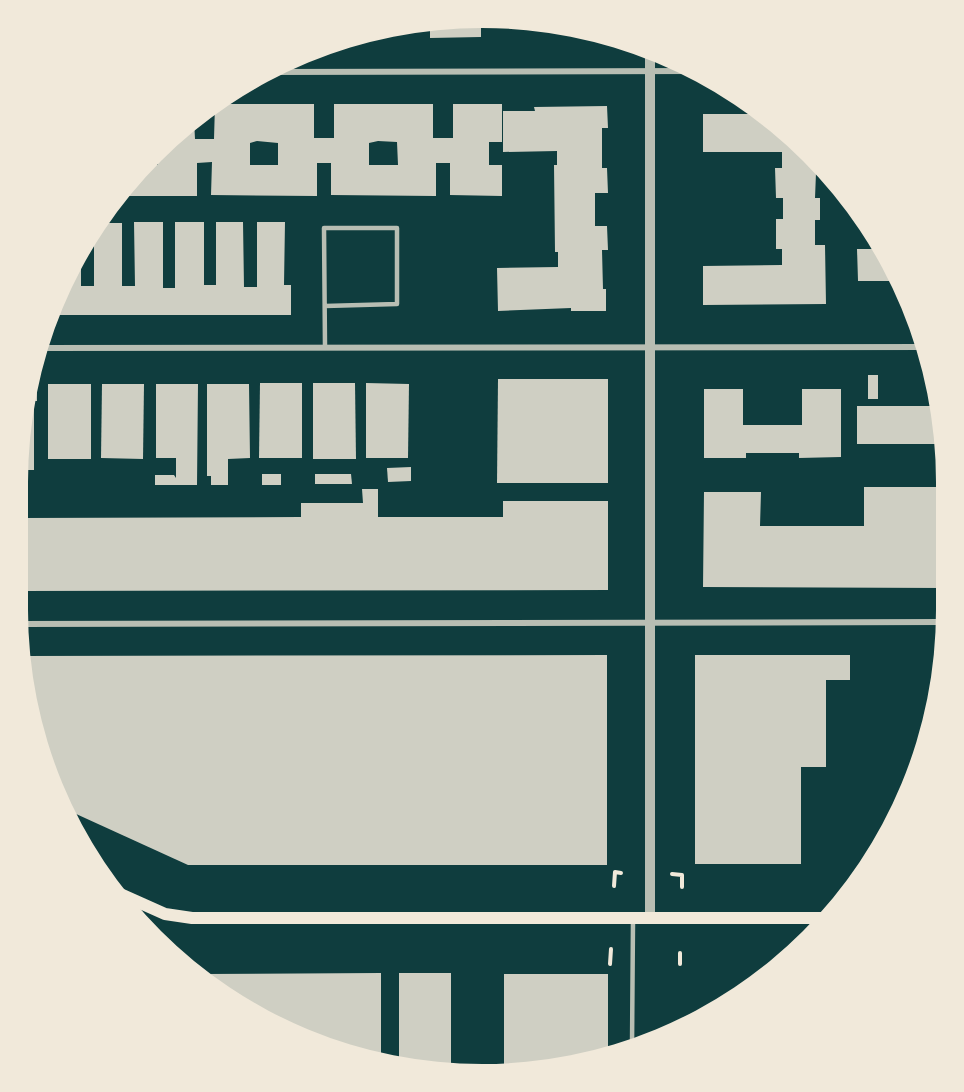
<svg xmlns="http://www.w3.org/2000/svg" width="964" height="1092" font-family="Lato,sans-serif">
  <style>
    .building { fill: #cfcfc3; fill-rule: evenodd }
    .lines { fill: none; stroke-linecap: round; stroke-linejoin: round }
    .path { stroke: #f1e9da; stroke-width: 4 }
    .service { stroke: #b8beb3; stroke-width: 4.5 }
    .minor { stroke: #b8beb3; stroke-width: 6 }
    .tertiary { stroke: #b8beb3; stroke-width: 10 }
    .secondary { stroke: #f1e9da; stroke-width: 12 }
  </style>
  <rect width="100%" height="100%" fill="#0f3d3e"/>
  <!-- building -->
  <g class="building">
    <path d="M451,19L481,20V37L430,38V23Z"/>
    <path d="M384,30V37H354L362,34Z"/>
    <path d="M215,104H314V138H334V104H433V138H453V104H502V142H489V165H502V196L450,195V163H436V196L331,195V163H317V196L211,195L212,162L197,163V196H119L133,176L145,165H158V153L194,119L195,139H214ZM257,141L278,143V165H250V143ZM378,141L397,142L398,165H369V143Z"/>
    <path d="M607,106L608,128H602V168H607L608,193H595V226H607L608,250H602L603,289H606V311H571V308L498,311L497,268L558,267V252H555L554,165H557V151L503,152V111H535L534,107Z"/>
    <path d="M703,114H761L788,133L826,173H816L815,198H820V220H815V245H825L826,304L703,305V266L782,265V249H776V219H783V198H776L775,168H782V152H703Z"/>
    <path d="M134,222H163V288H175V222H204V285H216V222H243L244,287H257V222H285L284,285H291V315H56L81,249V286H94V231L100,223H122V286H135Z"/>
    <path d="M857,249H881L900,281H858Z"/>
    <rect x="868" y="375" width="10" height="24"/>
    <path d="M498,379H608V483H497Z"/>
    <path d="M260,383H302V458H259Z"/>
    <path d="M313,383H355L356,459H313Z"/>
    <path d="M366,383L409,384L408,458H366Z"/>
    <rect x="48" y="384" width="43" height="75"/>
    <path d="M102,384H144L143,459L101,458Z"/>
    <path d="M156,384H198L197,485H155V475H174L176,478V458H156Z"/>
    <path d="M207,384H249L250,458L228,459V485H211V476H207Z"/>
    <path d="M29,386H37V401H34V470H24L27,392Z"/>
    <path d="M704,389H743V425H802V389H841V457L799,458V453H746V458H704Z"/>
    <path d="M857,406H937L944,444H857Z"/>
    <path d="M411,467V481L388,482L387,468Z"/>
    <rect x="262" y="474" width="19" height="11"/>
    <path d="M315,474H351L352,484H315Z"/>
    <path d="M864,487H945V588L703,587L704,492H761L760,526H864Z"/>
    <path d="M362,489H378V517H503V501H608V590L19,591L22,518L301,517V503H363Z"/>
    <path d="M607,655V865H188L63,808L34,730L24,656Z"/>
    <path d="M695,655H850V680H826V767H801V864H695Z"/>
    <path d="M381,973V1062L304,1039L204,981V974Z"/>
    <path d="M399,973H451V1069L399,1066Z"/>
    <path d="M504,974H608V1056L512,1073H504Z"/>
  </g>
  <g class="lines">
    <!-- path -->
    <g class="path">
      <path d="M672,874L682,875V887"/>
      <path d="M614,886L615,872L621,873"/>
      <path d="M680,953V964"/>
      <path d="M610,964L611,949"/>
    </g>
    <!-- service -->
    <g class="service">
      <path d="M325,306L397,304V228H324L325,347"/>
      <path d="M632,1047L633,921"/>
    </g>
    <!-- minor -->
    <g class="minor">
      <path d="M267,72L695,71"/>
      <path d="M43,348L925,347"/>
      <path d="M20,624L945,622"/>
    </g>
    <!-- tertiary -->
    <path class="tertiary" d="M650,51V918"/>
    <!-- secondary -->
    <path class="secondary" d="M118,893L165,914L192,918H826"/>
  </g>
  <!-- crop -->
  <path d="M0 0H964V1092H0ZM482 28H482A454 454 0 0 1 936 482V610A454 454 0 0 1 482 1064H482A454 454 0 0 1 28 610V482A454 454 0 0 1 482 28Z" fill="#f1e9da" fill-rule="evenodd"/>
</svg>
